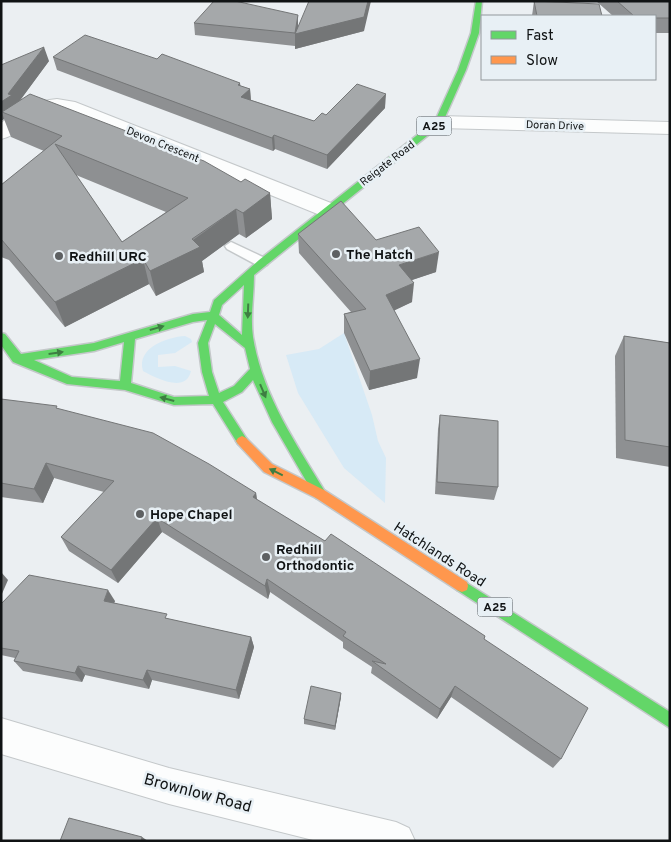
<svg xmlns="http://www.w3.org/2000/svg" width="671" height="842" font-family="Overpass,sans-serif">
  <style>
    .green { fill: #d7eaf6 }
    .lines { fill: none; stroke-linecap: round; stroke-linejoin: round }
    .lane-casing { stroke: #c4c8ca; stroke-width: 3 }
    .street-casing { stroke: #c4c8ca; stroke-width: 2 }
    .fast-casing { stroke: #c4c8ca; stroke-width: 3 }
    .slow-casing { stroke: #c4c8ca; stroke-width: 3 }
    .lane { fill: #fcfdfd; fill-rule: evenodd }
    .street { fill: #fcfdfd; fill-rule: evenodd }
    .fast { fill: #63d668; fill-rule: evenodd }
    .slow { fill: #ff974d; fill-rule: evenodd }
    .wall { fill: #8e9092; fill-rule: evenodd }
    .shaded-wall { fill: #747677 }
    .building { fill: #a5a8aa; stroke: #747677; fill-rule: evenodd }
    .oneway { fill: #3e7e42 }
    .poi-dot { fill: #5d6062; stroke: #e8f0f5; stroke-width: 2 }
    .labels { text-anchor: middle; stroke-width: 5; stroke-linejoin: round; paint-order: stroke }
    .far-street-label { font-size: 11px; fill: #101314; stroke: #e8f0f5 }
    .shield { fill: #e8f0f5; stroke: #515558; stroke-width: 1 }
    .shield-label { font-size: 12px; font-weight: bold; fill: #101314 }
    .poi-label { font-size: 14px; font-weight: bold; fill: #101314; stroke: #e8f0f5; text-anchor: start }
    .street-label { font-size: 14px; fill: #101314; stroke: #e8f0f5 }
    .near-street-label { font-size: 16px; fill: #101314; stroke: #e8f0f5 }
  </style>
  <rect width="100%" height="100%" fill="#ebeff2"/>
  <!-- green -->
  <g class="green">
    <path d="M344,333L372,415L378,441L386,458L385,503L344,468L298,393L286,355L319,349Z"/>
    <path d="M185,336L191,339L192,342L175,353L158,355V367L175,366L191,371C186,394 156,378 143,371C136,348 167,337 185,336Z"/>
  </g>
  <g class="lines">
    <defs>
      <path id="lane" d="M231,242L267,259L268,262L267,265H257L227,249L225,246Z"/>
      <g id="street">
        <path d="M57,99L75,102L336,205L339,210L336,215L328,217L320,215L65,112C31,109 27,133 1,139V123C19,110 35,101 57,99Z"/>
        <path d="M439,116L670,122V134L439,128L432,126L429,122L432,118Z"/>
        <path d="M1,718L169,768L396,822L409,828L415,841H317L169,804L1,754Z"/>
      </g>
      <g id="fast">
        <path d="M476,1H482L479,33L466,70L442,124L254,275C254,296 250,317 253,337C262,394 295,442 324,490L326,494L324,498L320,499L316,498L272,422L253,380L242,392L223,402L248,441L246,444H238L213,404L174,405L125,390L67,384L13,362L1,345V333L5,334L21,354L94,343L193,314L210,312L214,300L259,260L435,121L458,70L471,33ZM244,285L242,335L219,315L222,305ZM207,320L198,343L202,372L209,396L174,397L131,383L135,339L193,322ZM215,324L245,348L250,369L234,386L219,393L212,372L208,343ZM124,342L120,381L72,377L34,360L94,351Z"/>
        <path d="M462,580L670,712V728L457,590L456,586L457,582Z"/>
      </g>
      <path id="slow" d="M242,436L246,438L272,464L324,490L467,582L468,586L467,590L462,592L457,590L316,498L264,472L238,444L236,441L238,438Z"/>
    </defs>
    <!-- lane casing -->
    <use href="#lane" class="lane-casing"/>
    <!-- street casing -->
    <use href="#street" class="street-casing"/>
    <!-- fast casing -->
    <use href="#fast" class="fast-casing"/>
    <!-- slow casing -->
    <use href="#slow" class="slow-casing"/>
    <!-- lane -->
    <use href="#lane" class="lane"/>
    <!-- street -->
    <use href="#street" class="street"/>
    <!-- fast -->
    <use href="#fast" class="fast"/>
    <!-- slow -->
    <use href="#slow" class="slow"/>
  </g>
  <!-- wall -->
  <g class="wall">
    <path d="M534,1L602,16H532Z"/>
    <path d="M596,1H670V33H655V16H613Z"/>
    <path d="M298,15V26L364,31L295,49V46L195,35L194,23Z"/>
    <path d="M53,57L241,86L250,89L251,100L314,121L326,115L385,108L327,169L275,149L273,151L57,70Z"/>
    <path d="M49,61L20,100L270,193L272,219L246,238L239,234L202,261L204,272L156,296L149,284L65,327L9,260L1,257V185L44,151L11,137L4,119L1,121V65ZM76,175L166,212L122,242Z"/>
    <path d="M570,79H610L609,80Z"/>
    <path d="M298,234L376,240L436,272L412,280V302L394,310L417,378L369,390L344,333V314L351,312L299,253Z"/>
    <path d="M624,336L670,343V467L616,458L615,356Z"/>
    <path d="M1,399L59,409L256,493L257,500L325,541L485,636L484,639L561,759L553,768L451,697L437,719L371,673L372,667L343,648V642L270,592L268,599L162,532L118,583L69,551L61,537L104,492L54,478L43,503L1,497Z"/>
    <path d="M440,415L498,487L494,500L435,494L438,429Z"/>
    <path d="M115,601L114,603L169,619L251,637L254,647L239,699L152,680L149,689L85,675L82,682L23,671L14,661L15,658L1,655V604Z"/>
    <path d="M341,693V697L335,730L304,724V719Z"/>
  </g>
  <!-- shaded-wall -->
  <g class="shaded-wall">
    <path d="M368,1H371L364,31L295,49V33L298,15V28Z"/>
    <path d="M44,47L49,61L16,106L2,112L4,119L1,121V102Z"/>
    <path d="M240,83L242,96L250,89L251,103L242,111L238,85Z"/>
    <path d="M386,94L385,108L327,169V155Z"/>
    <path d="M274,135L275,149L273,151L272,138Z"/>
    <path d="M270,193L272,219L246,238L243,213Z"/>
    <path d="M236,209L239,234L202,261L204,272L156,296L150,271Z"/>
    <path d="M439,252L436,272L397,285L399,265Z"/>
    <path d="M143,259L149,284L65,327L55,302Z"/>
    <path d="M414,283L412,302L385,315L386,295Z"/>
    <path d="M420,359L417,378L369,390L370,371Z"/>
    <path d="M46,463L54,478L43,503L34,489Z"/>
    <path d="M256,493L258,507L253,497Z"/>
    <path d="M157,518L162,532L118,583L111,570Z"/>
    <path d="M1,572L8,580L1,596Z"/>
    <path d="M267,579L270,592L268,599L265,586Z"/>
    <path d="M108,590L115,601L110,612L104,601Z"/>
    <path d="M251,637L254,647L239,699L236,690Z"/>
    <path d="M78,666L85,675L82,682L75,673Z"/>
    <path d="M147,670L152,680L149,689L143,680Z"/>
    <path d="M455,686L451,697L437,719L440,709Z"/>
    <path d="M341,693V697L335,730V726Z"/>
    <path d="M142,837L148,841H141Z"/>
  </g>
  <!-- building -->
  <g class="building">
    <path d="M214,1H235L298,15L295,33L194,23Z"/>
    <path d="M309,1H368L364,17L295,34Z"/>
    <path d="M534,1L599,4L602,16H537Z"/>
    <path d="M617,1H670V18H655V16H634Z"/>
    <path d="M85,35L157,59L162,54L240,83L238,85L250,89L241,97L314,121L322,113L326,115L357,84L386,94L327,155L274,135L272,138L53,57Z"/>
    <path d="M44,47L8,94L12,95L1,102V65Z"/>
    <path d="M30,94L204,161L241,182L245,179L270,193L243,213L236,209L192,239L200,247L150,271L143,259L55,302L1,239V185L62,136L2,112ZM55,144L188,198L122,242Z"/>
    <path d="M341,201L376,240L419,227L439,252L399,265L414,283L386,295L420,359L370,371L344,314L366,309L298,234Z"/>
    <path d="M624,336L670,343V447L625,440Z"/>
    <path d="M1,399L57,406L56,408L153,433L209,464L256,493L253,497L325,541L331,534L485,636L484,639L588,708L561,759L455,686L440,709L372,661L386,664L343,636L346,632L267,579L265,586L157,518L111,570L61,537L114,481L46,463L34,489L1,483Z"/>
    <path d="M440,415L498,421V487L437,482Z"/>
    <path d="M29,575L108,590L104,601L167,614L165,618L251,637L236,690L147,670L143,680L78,666L75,673L14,661L19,651L1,648V604Z"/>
    <path d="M311,686L341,693L335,726L304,719Z"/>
    <path d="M69,818L142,837L141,841H60Z"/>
  </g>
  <!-- one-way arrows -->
  <defs><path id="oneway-solid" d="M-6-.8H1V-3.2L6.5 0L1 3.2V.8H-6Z" transform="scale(1.25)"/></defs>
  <g class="oneway">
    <use href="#oneway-solid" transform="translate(248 311) rotate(92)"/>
    <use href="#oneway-solid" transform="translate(157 328) rotate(-16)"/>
    <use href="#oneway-solid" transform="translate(56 353) rotate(-8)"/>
    <use href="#oneway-solid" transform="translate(263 391) rotate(67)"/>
    <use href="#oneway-solid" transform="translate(167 399) rotate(-165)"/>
    <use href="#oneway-solid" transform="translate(276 472) rotate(-154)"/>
  </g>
  <!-- markers -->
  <g class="poi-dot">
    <circle cx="336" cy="254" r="5"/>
    <circle cx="59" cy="256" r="5"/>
    <circle cx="140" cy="514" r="5"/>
    <circle cx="266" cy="557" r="5"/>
  </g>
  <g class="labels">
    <!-- far-street labels -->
    <g class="far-street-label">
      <text transform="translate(555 125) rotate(2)" y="4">Doran Drive</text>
      <text transform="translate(163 144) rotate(22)" y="4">Devon Crescent</text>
      <text transform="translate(387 163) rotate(-38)" y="4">Reigate Road</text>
    </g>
    <!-- shield labels -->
    <g class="shield">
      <rect x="416.5" y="116.5" width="35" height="19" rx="4"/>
      <rect x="477.5" y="597.5" width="35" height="19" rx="4"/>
    </g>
    <g class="shield-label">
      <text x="434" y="130">A25</text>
      <text x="495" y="611">A25</text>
    </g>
    <!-- poi labels -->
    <g class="poi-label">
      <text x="346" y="259">The Hatch</text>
      <text x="69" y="261">Redhill URC</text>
      <text x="150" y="519">Hope Chapel</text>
      <text x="276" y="554">Redhill<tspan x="276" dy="16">Orthodontic</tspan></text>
    </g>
    <!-- street labels -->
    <g class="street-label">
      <text transform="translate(440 554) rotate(33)" y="5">Hatchlands Road</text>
    </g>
    <!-- near-street labels -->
    <g class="near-street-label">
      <text transform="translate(198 792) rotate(15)" y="6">Brownlow Road</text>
    </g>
  </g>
  <!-- border -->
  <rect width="671" height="842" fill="none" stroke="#101314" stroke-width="5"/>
  <!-- legend -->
  <rect x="481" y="15" width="175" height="65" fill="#e8f0f5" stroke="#92989b"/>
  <rect x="491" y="31" width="25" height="8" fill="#63d668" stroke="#92989b"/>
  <text x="526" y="40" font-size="15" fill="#101314">Fast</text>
  <rect x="491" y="56" width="25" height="8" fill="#ff974d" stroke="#92989b"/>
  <text x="526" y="65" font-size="15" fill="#101314">Slow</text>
</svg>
